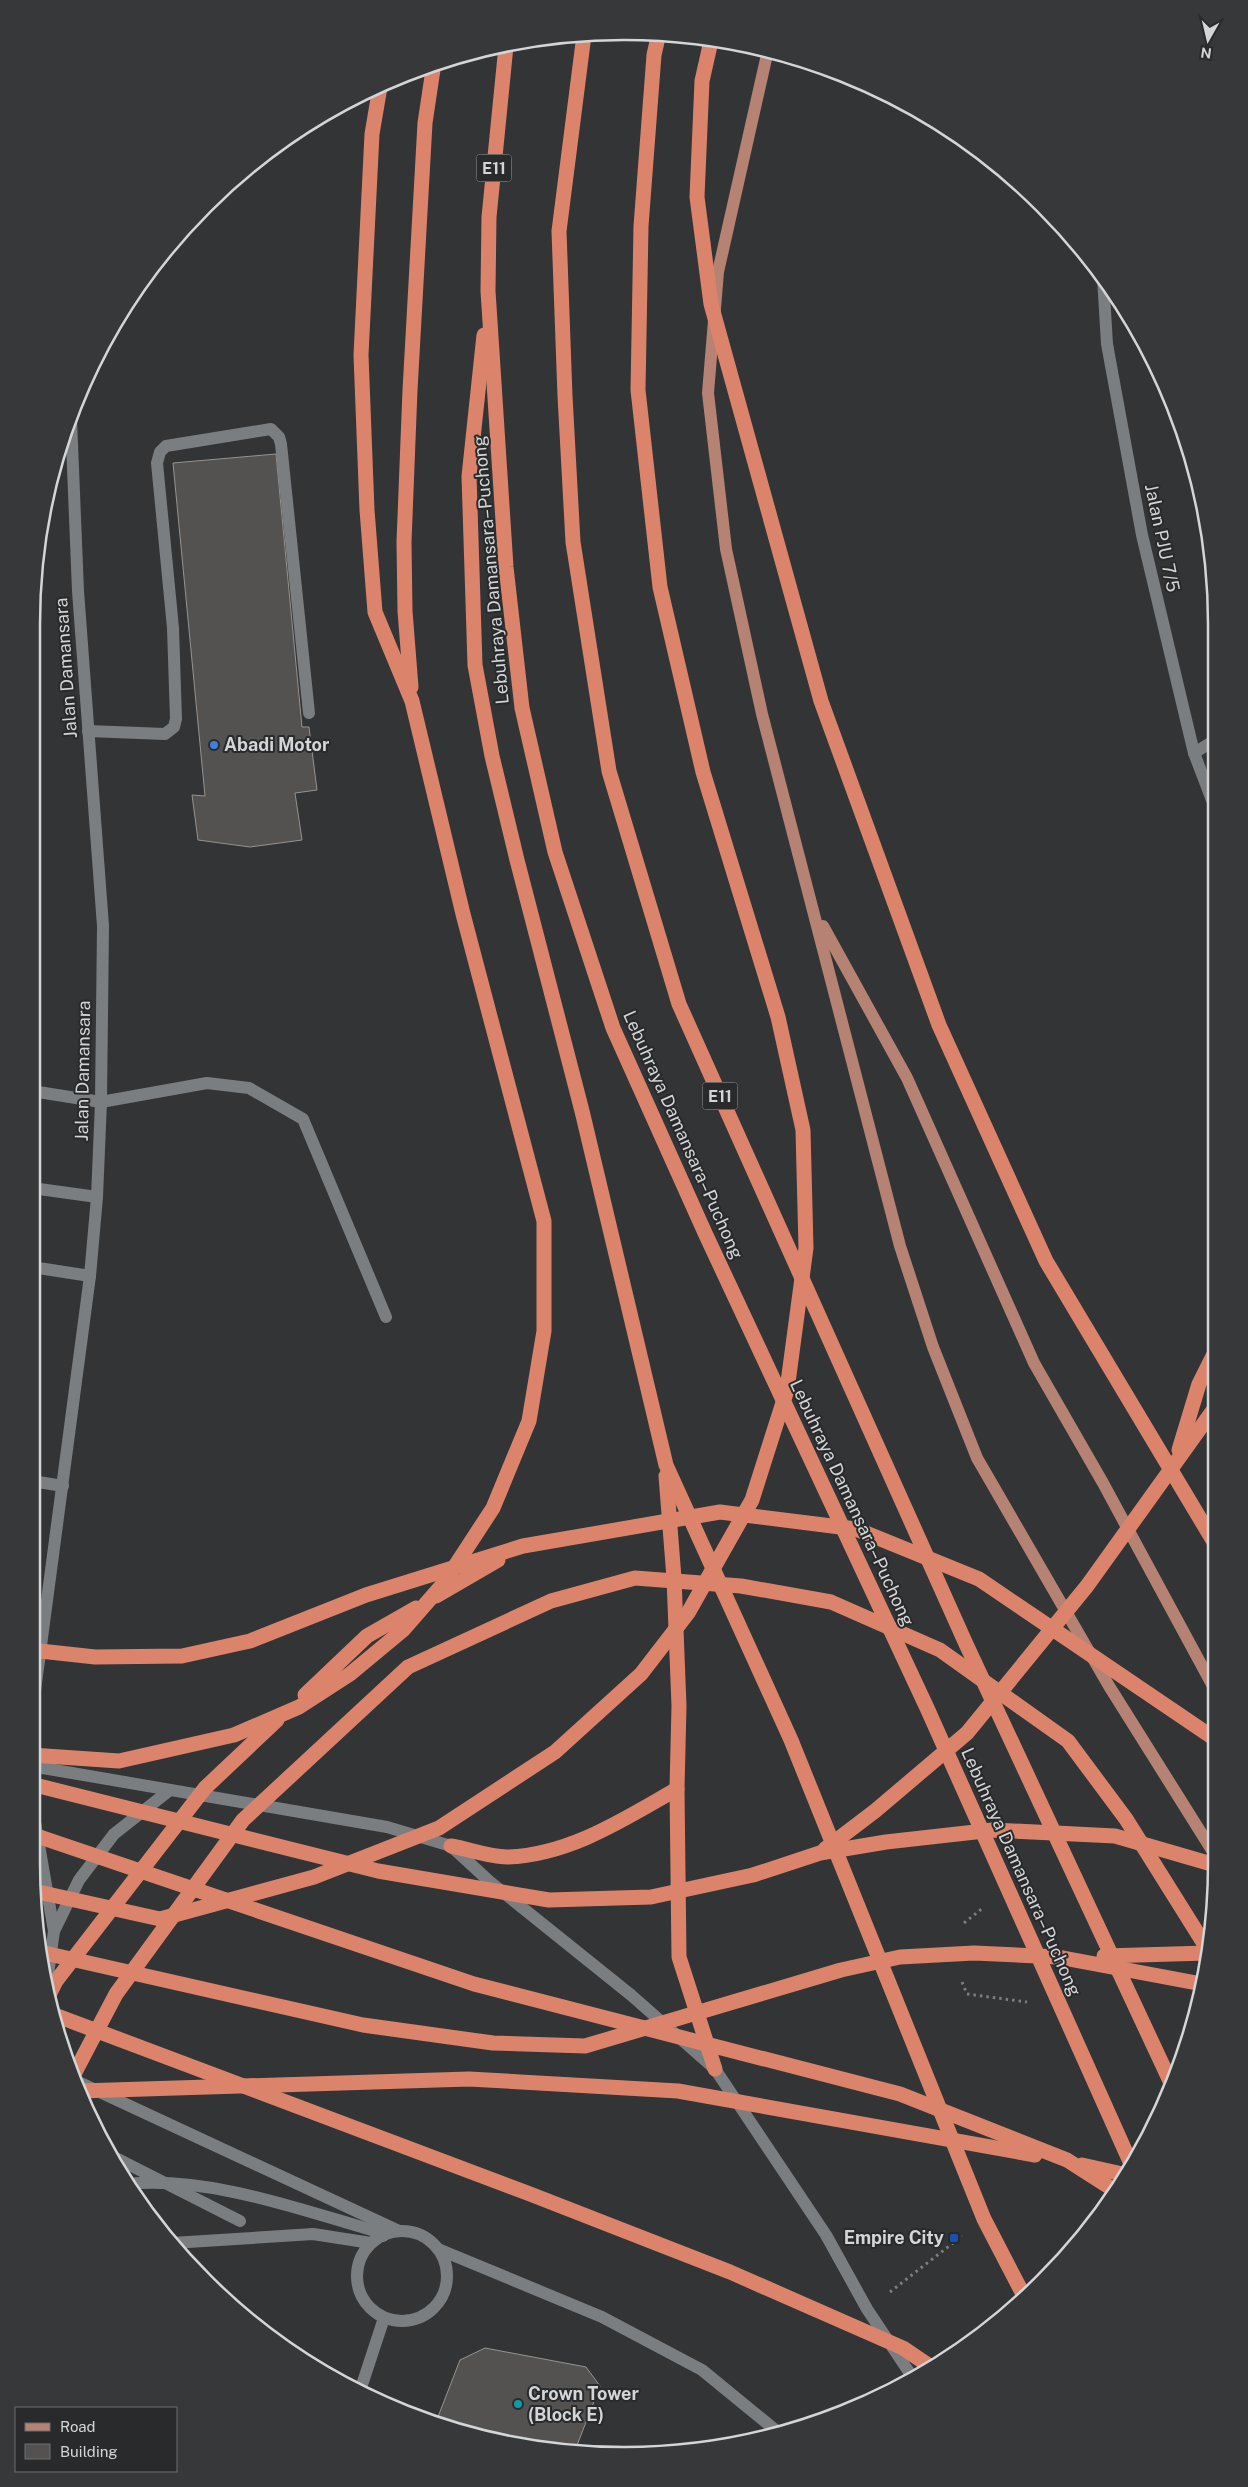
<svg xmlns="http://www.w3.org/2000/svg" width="1248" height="2487" font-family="'Public Sans',sans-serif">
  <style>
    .building { fill: #545250; stroke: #969491 }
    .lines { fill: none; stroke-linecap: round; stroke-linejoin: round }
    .minor-tunnel { stroke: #4a4c4e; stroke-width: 12; stroke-dasharray: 12 6; stroke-linecap: butt }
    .path { stroke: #7b7d7f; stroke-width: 3; stroke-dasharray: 2.5 4; stroke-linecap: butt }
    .minor { stroke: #7b7e80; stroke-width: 12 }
    .major { stroke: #b58273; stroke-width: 12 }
    .highway { stroke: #dc846b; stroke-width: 15 }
    .shop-dot { fill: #3f7fe0; stroke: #282a2c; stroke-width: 2 }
    .transit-dot { fill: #1a4fb4; stroke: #282a2c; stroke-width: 2 }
    .culture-dot { fill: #0f9aa8; stroke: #282a2c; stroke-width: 2 }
    .labels { text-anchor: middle; stroke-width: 4; stroke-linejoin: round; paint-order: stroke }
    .shield { fill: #282a2c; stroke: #a0a2a3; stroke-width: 1 }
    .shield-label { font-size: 16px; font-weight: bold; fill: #d3d5d6 }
    .street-label { font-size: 18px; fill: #d3d5d6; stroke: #282a2c }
    .poi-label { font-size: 18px; font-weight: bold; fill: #d3d5d6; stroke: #282a2c; text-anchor: start }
    .rim { fill: none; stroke: #d3d5d6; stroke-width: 2.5 }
  </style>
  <rect width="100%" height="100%" fill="#323436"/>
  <!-- building -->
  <g class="building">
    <path d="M276,454L302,727H309L317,790L295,793L302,840L250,847L198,840L192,795L205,796L173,463Z"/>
    <path d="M485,2348L586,2367L600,2386L574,2453L508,2444L436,2422L460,2360Z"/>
  </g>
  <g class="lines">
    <!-- minor-tunnel -->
    <path class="minor-tunnel" d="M665,2452H666"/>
    <!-- path -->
    <g class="path">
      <path d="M964,1923L984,1907"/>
      <path d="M962,1982L967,1994L1027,2002"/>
      <path d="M890,2292L962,2236"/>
    </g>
    <!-- minor -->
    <g class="minor">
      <path d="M1103,278L1107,344L1142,535L1194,753L1212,800"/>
      <path d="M88,731L165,734L174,727L176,719L173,628L157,463L160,452L166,446L271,429L279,437L281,444L309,713"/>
      <path d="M1194,753L1212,742"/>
      <path d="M32,1091L101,1102L207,1083L249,1088L303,1119L386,1317"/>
      <path d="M32,1188L97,1197"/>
      <path d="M32,1267L90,1276"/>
      <path d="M32,1481L63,1486"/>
      <path d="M31,1721L90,1276L97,1197L101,1102L103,926L78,591L71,419"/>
      <path d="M31,1766L387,1827L451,1846L489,1881L631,1995L715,2069L826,2235L867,2309L913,2378"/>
      <path d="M31,1799L54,1931L46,1989"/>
      <path d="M54,1931L79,1880L114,1834L170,1790"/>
      <path d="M74,2080L399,2231"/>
      <path d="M108,2154L240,2221"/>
      <path d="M127,2184C209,2176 298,2209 375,2231L383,2236"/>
      <circle cx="402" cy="2276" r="45"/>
      <path d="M172,2243L313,2234L371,2243"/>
      <path d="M438,2249L602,2317L702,2370L779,2433"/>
      <path d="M360,2391L384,2318"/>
    </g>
    <!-- major -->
    <g class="major">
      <path d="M768,50L718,272L708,393L726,549L762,714L900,1246L933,1347L977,1458L1109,1686L1215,1855"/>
      <path d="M823,926L907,1078L1034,1363L1103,1483L1215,1690"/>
    </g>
    <!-- highway -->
    <g class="highway">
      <path d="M584,35L559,231L565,396L573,542L609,771L679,1004L966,1644L1171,2083"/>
      <path d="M711,41L702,81L697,197L711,304L821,701L939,1025L1046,1261L1214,1542"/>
      <path d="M506,46L489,217L488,291L506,567L522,708L555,852L613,1028L705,1233L927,1708L1132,2166"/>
      <path d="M484,335L469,476L475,665L492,756L517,860L582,1111L666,1465L791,1740L984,2219L1025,2298"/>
      <path d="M411,687L405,611L404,542L410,390L425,123L434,63"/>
      <path d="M1179,1450L1199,1384L1214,1354"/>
      <path d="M666,1476L674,1578L679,1706L677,1789L679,1957L715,2069"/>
      <path d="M436,1596L498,1560"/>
      <path d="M31,1650L95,1657L182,1656L250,1641L366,1595L523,1546L720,1512L856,1529L979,1579L1215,1739"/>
      <path d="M305,1695L367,1636L416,1608"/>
      <path d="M31,1755L119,1761L234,1735L299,1707L350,1674L403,1630L444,1583L493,1508L529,1421L544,1331V1221L463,914L412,701L375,612L367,510L361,355L372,134L380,87"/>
      <path d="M31,1784L378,1871L549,1900L651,1897L753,1875L820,1853L886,1842L993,1830L1115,1836L1215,1865"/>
      <path d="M31,1834L474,1984L900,2094L1067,2160L1117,2192"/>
      <path d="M451,1846C469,1849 489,1857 507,1857C570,1855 624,1819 677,1789"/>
      <path d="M825,1849L875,1811L967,1733L1087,1586L1214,1409"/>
      <path d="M34,1891L160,1919L314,1877L439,1828L555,1752L641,1674L688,1613L752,1500L787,1390L806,1248L803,1130L778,1017L703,772L660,587L638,390L641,226L654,55L659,33"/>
      <path d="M40,1952L363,2025L493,2043L585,2046L841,1970L900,1957L974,1953L1058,1957L1202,1984"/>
      <path d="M1104,1956L1207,1953"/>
      <path d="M48,1997L56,1981L205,1788L277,1720"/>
      <path d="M52,2014L530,2194L730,2272L903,2348L931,2367"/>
      <path d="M73,2076L116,1994L243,1820L408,1667L551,1601L635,1578L741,1586L831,1602L940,1650L1068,1741L1126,1819L1208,1950"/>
      <path d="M80,2091L469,2079L678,2091L1035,2155"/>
      <path d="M1082,2165L1127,2175"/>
    </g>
  </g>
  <!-- markers -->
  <circle class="shop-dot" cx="214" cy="745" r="5"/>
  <rect class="transit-dot" x="949" y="2233" width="10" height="10" rx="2.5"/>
  <circle class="culture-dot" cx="518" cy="2404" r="5"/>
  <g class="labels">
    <!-- shield labels -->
    <g class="shield">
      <rect x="476.5" y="154.5" width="35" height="27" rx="4"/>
      <rect x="702.5" y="1082.5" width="35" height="27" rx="4"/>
    </g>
    <g class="shield-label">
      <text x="494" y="174">E11</text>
      <text x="720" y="1102">E11</text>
    </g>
    <!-- street labels -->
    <g class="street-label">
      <text transform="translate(1162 538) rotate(78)" y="6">Jalan PJU 7/5</text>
      <text transform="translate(491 570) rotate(-95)" y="6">Lebuhraya Damansara–Puchong</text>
      <text transform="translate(66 668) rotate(-94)" y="6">Jalan Damansara</text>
      <text transform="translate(83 1071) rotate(-89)" y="6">Jalan Damansara</text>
      <text transform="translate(683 1135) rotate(66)" y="6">Lebuhraya Damansara–Puchong</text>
      <text transform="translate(852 1503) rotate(65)" y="6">Lebuhraya Damansara–Puchong</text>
      <text transform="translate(1021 1872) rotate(66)" y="6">Lebuhraya Damansara–Puchong</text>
    </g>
    <!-- poi labels -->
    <g class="poi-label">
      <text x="224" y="751">Abadi Motor</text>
      <text x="944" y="2244" text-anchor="end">Empire City</text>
      <text x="528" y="2400">Crown Tower<tspan x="528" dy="21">(Block E)</tspan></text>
    </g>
  </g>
  <!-- crop -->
  <path d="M0 0H1248V2487H0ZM624 40H624A584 584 0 0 1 1208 624V1863A584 584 0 0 1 624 2447H624A584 584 0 0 1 40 1863V624A584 584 0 0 1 624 40Z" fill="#36383a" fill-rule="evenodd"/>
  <path class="rim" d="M624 40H624A584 584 0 0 1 1208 624V1863A584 584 0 0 1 624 2447H624A584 584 0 0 1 40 1863V624A584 584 0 0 1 624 40Z"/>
  <!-- legend -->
  <rect x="15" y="2407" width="162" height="65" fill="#282a2c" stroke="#6c6e70"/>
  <rect x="25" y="2423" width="25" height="8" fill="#b58273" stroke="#6c6e70"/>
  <text x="60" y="2432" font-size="15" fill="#d3d5d6">Road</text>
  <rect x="25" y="2444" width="25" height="15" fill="#545250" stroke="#6c6e70"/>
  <text x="60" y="2457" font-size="15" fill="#d3d5d6">Building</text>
  <!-- north arrow -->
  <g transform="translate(1208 40) rotate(188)" stroke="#282a2c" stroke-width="4" paint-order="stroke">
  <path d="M0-4L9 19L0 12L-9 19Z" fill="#d3d5d6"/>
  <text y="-8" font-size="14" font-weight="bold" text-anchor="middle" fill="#d3d5d6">N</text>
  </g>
</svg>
